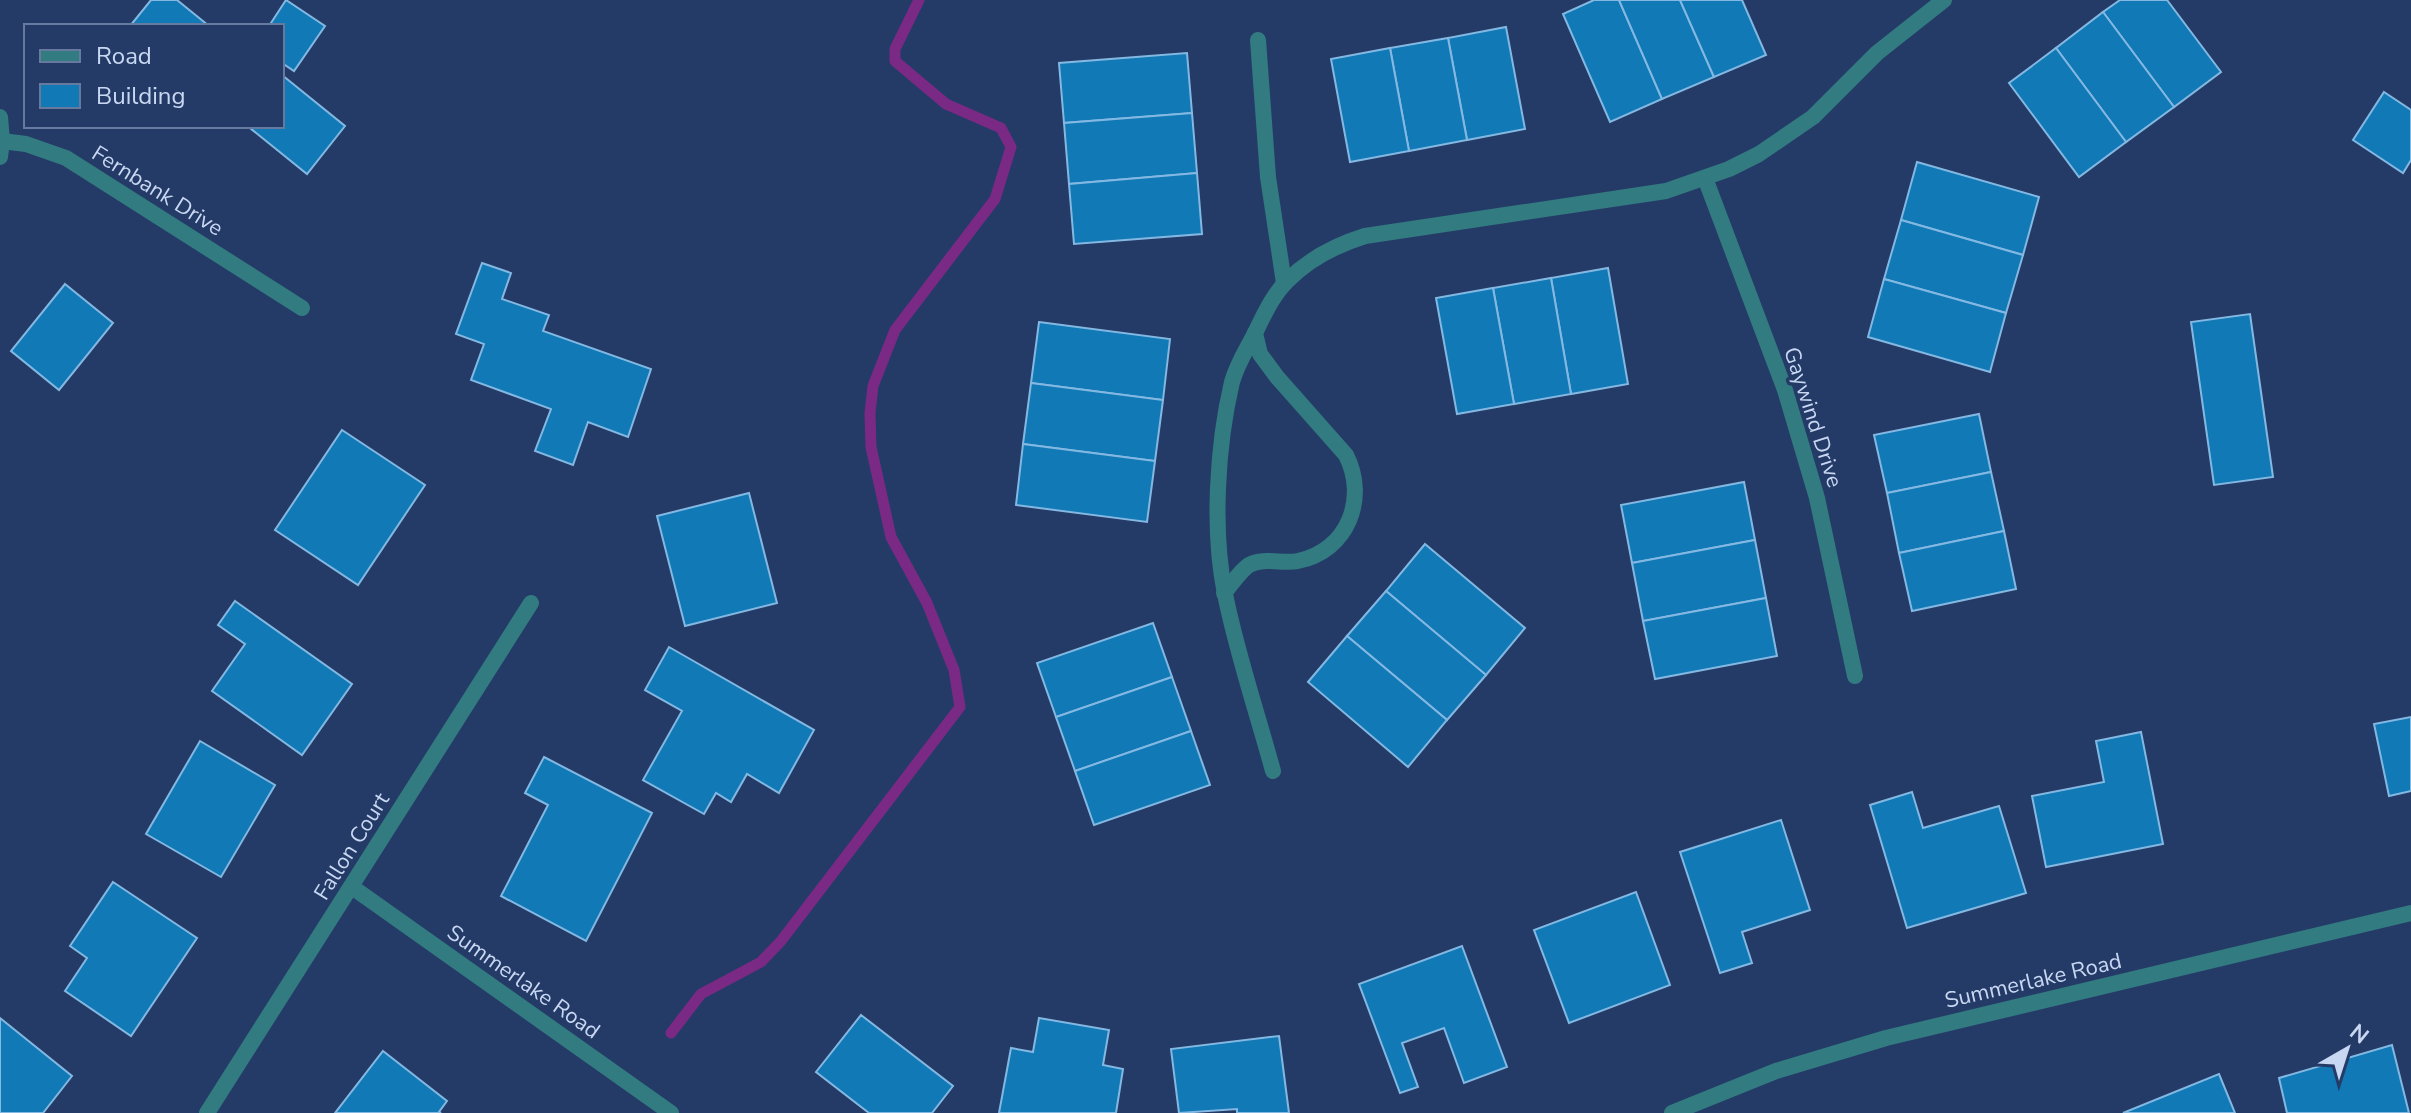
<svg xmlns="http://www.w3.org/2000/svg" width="2411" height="1113" font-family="'Nunito Sans',sans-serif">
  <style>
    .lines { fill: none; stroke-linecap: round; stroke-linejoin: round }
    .stream { stroke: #7a2a85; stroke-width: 11 }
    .building { fill: #1079b6; stroke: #83b8e2; stroke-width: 2 }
    .lane { stroke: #327b81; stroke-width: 16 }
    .street { stroke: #327b81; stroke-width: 16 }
    .labels { text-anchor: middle; stroke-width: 7; stroke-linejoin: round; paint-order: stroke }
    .street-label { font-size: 22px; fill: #c8d7f2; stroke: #253b67 }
  </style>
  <rect width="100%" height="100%" fill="#253b67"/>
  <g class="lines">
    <!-- stream -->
    <path class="stream" d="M671,1033L701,994L761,962L781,941L960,707L954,670L927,603L891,537L871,447L870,413L873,386L895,330L995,199L1011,147L1001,128L946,104L895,61V49L919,0"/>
  </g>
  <!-- building -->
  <g class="building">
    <path d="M151,0H177L209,26H130Z"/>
    <path d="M286,0L325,26L294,71L282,63V26H269Z"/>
    <path d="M1594,0H1619L1662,99L1610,122L1563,14Z"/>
    <path d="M1619,0H1680L1714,77L1662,99Z"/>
    <path d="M1680,0H1742L1766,55L1714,77Z"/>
    <path d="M2120,0H2167L2221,72L2174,107L2103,12Z"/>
    <path d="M2103,12L2174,107L2126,142L2056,48Z"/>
    <path d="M1506,27L1525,129L1467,140L1448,38Z"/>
    <path d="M1448,38L1467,140L1409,151L1390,48Z"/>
    <path d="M1390,48L1409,151L1350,162L1331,59Z"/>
    <path d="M2056,48L2126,142L2079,177L2009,83Z"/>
    <path d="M1187,53L1192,113L1064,123L1059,63Z"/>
    <path d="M282,75L345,126L307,174L250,128L282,126Z"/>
    <path d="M2384,92L2411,110V160L2403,173L2353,140Z"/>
    <path d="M1192,113L1197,173L1069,184L1064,123Z"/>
    <path d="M1917,162L2039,197L2023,255L1901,220Z"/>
    <path d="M1197,173L1202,234L1074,244L1069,184Z"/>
    <path d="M1901,220L2023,255L2006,313L1884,279Z"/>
    <path d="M482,263L511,273L502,299L549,315L543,331L651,369L628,437L588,422L573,465L535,451L551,409L471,380L484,344L456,334Z"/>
    <path d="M1608,268L1628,384L1571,394L1551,278Z"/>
    <path d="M1551,278L1571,394L1514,404L1493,288Z"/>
    <path d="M1884,279L2006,313L1990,372L1868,337Z"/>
    <path d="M65,284L113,323L59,390L11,351Z"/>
    <path d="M1493,288L1514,404L1457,414L1436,298Z"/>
    <path d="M2250,314L2273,477L2214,485L2191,322Z"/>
    <path d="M1039,322L1170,339L1163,400L1031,383Z"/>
    <path d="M1031,383L1163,400L1155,461L1023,444Z"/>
    <path d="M1979,414L1991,472L1887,493L1874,435Z"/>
    <path d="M342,430L425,485L358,585L275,530Z"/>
    <path d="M1023,444L1155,461L1147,522L1016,505Z"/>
    <path d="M1991,472L2004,531L1899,553L1887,493Z"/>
    <path d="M1744,482L1755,540L1632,563L1621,505Z"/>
    <path d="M749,493L777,603L685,626L657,516Z"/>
    <path d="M2004,531L2016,589L1912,611L1899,553Z"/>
    <path d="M1755,540L1766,598L1643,621L1632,563Z"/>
    <path d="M1425,544L1525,628L1486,675L1386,591Z"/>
    <path d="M1386,591L1486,675L1447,720L1347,636Z"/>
    <path d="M1766,598L1777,656L1655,679L1643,621Z"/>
    <path d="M235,601L352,684L302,755L212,691L245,644L218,625Z"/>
    <path d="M1153,623L1172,677L1056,717L1037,663Z"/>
    <path d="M1347,636L1447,720L1408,767L1308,682Z"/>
    <path d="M669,647L814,730L779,793L747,774L731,802L716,793L704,814L643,780L682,711L645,690Z"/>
    <path d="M1172,677L1191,731L1075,771L1056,717Z"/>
    <path d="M2411,717V791L2389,796L2374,724Z"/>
    <path d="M1191,731L1210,785L1094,825L1075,771Z"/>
    <path d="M2141,732L2163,844L2046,867L2032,796L2104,782L2096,741Z"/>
    <path d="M200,741L275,785L221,877L146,834Z"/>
    <path d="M544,757L652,813L586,941L501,896L548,805L525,793Z"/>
    <path d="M1912,792L1923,828L1999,806L2026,893L1907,928L1870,805Z"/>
    <path d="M1781,820L1810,910L1742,932L1752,963L1720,973L1680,852Z"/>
    <path d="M113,882L197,938L131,1036L65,991L87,958L70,946Z"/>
    <path d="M1636,892L1670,985L1569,1023L1534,930Z"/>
    <path d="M1462,946L1507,1067L1464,1083L1444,1028L1402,1043L1418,1087L1400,1093L1359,984Z"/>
    <path d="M861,1015L953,1086L932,1113H869L816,1072Z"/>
    <path d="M0,1018L72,1076L43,1113H0Z"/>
    <path d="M1039,1018L1109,1030L1103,1065L1123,1069L1116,1113H999L1011,1048L1033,1052Z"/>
    <path d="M1279,1036L1289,1113H1237V1109L1179,1113L1171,1049Z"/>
    <path d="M2392,1045L2409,1113H2287L2279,1078Z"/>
    <path d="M383,1051L447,1101L439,1112L441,1113H335Z"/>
    <path d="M2219,1074L2235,1113H2123Z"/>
  </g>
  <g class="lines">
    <!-- lane -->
    <path class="lane" d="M1258,40L1268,177L1284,283"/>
    <!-- street -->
    <g class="street">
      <path d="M0,117L2,141L0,157"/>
      <path d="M2,141L26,144L66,158L302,308"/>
      <path d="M1705,178L1785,390L1817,498L1855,676"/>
      <path d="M1224,593C1231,585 1240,571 1249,565C1263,557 1283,564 1298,561C1348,551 1368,498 1346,455L1277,377L1260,354L1255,333"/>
      <path d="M1273,771C1257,712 1237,654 1225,594C1212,531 1217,445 1232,382C1237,364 1247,349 1255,333C1264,315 1272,296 1287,281C1308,260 1336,245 1365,236L1666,191L1729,169L1759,154L1813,117L1877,53L1944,0"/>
      <path d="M352,887L671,1113"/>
      <path d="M207,1113L531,603"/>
      <path d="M1672,1113L1776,1071L1886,1038L2411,913"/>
    </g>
  </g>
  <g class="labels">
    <!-- street labels -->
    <g class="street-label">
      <text transform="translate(158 190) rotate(32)" y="8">Fernbank Drive</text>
      <text transform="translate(1814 417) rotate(72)" y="8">Gaywind Drive</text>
      <text transform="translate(351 846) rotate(-58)" y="8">Fallon Court</text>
      <text transform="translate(2033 980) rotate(-13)" y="8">Summerlake Road</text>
      <text transform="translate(524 981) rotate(35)" y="8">Summerlake Road</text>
    </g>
  </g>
  <!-- legend -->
  <rect x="24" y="24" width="260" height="104" fill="#253b67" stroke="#66799f" stroke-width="2"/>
  <rect x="40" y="50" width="40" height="12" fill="#327b81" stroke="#66799f" stroke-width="2"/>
  <text x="96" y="64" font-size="24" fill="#c8d7f2">Road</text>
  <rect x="40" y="84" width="40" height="24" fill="#1079b6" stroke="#66799f" stroke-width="2"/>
  <text x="96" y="104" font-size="24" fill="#c8d7f2">Building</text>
  <!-- north arrow -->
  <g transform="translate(2347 1049) rotate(39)" stroke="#253b67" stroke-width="6" paint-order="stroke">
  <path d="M0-6L14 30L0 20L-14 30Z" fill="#c8d7f2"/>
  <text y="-12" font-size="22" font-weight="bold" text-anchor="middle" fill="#c8d7f2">N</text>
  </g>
</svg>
